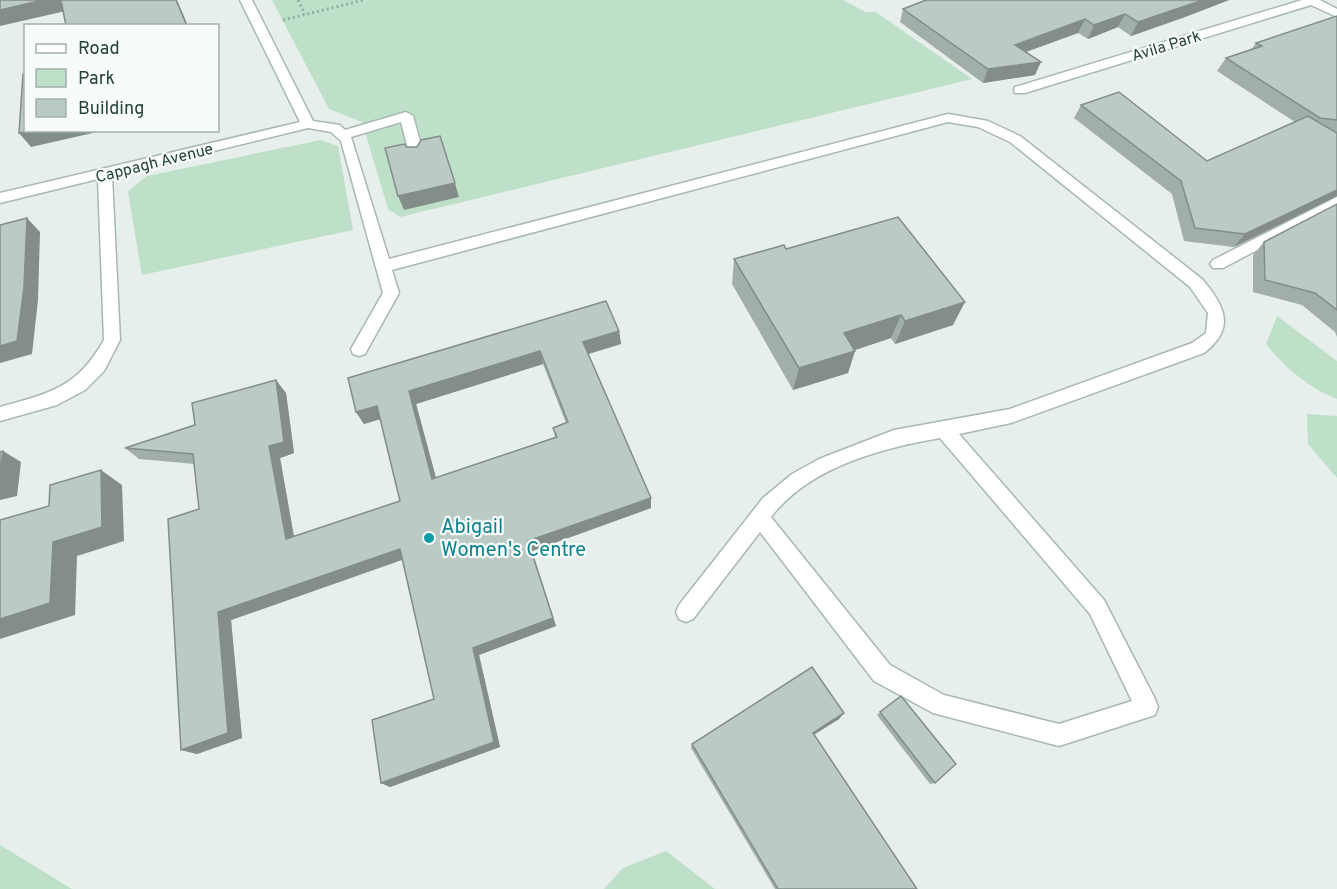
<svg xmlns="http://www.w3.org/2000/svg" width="1337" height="889" font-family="Overpass,sans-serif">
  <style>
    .green { fill: #bfe0c8 }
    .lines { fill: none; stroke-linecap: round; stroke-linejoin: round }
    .minor-casing { stroke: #a8b8b2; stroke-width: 3 }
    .path { stroke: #86b3a5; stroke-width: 3; stroke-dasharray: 2 3; stroke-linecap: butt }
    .minor { fill: #fff; fill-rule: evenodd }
    .wall { fill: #a1aea9; fill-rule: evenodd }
    .shaded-wall { fill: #838d89 }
    .building { fill: #bbcac4; stroke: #838d89; stroke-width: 1.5; fill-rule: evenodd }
    .culture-dot { fill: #0f9aa8; stroke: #f7fbf9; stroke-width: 2 }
    .labels { text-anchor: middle; stroke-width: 4.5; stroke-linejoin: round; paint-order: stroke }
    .far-street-label { font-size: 16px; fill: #24423a; stroke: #f7fbf9 }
    .culture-label { font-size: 20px; fill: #0d838f; stroke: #f7fbf9; text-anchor: start }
  </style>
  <rect width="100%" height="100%" fill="#e6efeb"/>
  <!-- green -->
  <g class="green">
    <path d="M272,0H843L866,12H876L972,79L400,217L388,209L362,122L329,109Z"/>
    <path d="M321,140L338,146L353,230L142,275L128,191L147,176Z"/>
    <path d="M1277,316L1337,361V399C1309,388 1284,367 1266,344Z"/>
    <path d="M1307,414L1337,416V478L1308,444Z"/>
    <path d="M0,845L72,889H0Z"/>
    <path d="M666,851L715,889H604L623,868Z"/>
  </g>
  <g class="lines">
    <defs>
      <g id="minor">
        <path d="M240,0H252L313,121L340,125L345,130L406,112L413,116L424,156L422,159H412L410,156L401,122L351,137L389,259L948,114L988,121L1020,136L1202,279C1224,305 1237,328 1204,353L1011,423L959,434L1104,600L1155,699L1158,707L1155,715L1059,746L933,713L874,681L760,532L693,619L686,622L679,619L676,612L679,605L763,498L792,474L819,459L894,430L1010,409L1192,343L1206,333L1208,313L1190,287L1010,142L978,127L948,122L392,270L399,293L365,354L359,356L353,354L351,349L383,293L341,141L331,132L308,128L112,176L120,340L104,371L85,390L57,405L0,421V407C50,393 77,388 104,340L98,179L0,203V193L300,122ZM940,438L1090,614L1132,701L1059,724L944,695L890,665L771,517C809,467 882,448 940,438Z"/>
        <path d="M1302,0H1320L1337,9V17L1311,5L1025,93H1015L1014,90L1015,87Z"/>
        <path d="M1337,197V208L1223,268H1213L1210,264L1213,260Z"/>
      </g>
    </defs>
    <!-- minor casing -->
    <use href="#minor" class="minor-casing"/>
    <!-- path -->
    <g class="path">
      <path d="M298,0L305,14"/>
      <path d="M283,20L364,0"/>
    </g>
    <!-- minor -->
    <use href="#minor" class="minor"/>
  </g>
  <!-- wall -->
  <g class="wall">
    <path d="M926,0H1229L1185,17L1131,36L1118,27L1088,39L1078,33L1026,52L1035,75L983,83L900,22L903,9Z"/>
    <path d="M1337,16V196L1234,247L1184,241L1172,194L1074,118L1081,105L1207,161L1295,122L1217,71L1226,58L1251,50L1256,43Z"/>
    <path d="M1337,204V337L1335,332L1302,305L1253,292V255L1264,242Z"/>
    <path d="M786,249L953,325L895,344L891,338L855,350L848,373L793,390L732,284L734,259Z"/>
    <path d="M619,331L621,344L588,354L651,498V508L532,551L556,626L479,655L500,747L390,787L381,783L434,699L402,560L231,620L242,738L197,754L181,750L199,509L195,464L139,459L125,448L286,393L294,453L280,458L294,536L400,501L380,419L364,424L356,412L348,378ZM543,364L566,423L553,428L555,437L436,478L416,404Z"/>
    <path d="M901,696L935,783L930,784L877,715Z"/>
    <path d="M844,713L839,719L814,735L917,889H775L691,748L692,744Z"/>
  </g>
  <!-- shaded-wall -->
  <g class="shaded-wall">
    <path d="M43,0H63L70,10L0,26V10Z"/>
    <path d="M176,0H177L188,26H187Z"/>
    <path d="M1203,0H1229L1185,17L1131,36L1138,22Z"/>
    <path d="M1125,14L1118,27L1088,39L1094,25Z"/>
    <path d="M1085,19L1078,33L1009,58L1015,45Z"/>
    <path d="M1041,62L1035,75L983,83L988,69Z"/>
    <path d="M33,130H106L31,147L19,133Z"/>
    <path d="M455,183L459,197L404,210L398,196Z"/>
    <path d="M1337,190V196L1234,247L1245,234Z"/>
    <path d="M27,218L40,232L38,300L32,354L0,363V346Z"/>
    <path d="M965,302L953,325L895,344L905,321Z"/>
    <path d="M901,315L891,338L837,356L844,333Z"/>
    <path d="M619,331L621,344L585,355L583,342Z"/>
    <path d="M540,351L543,364L416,404L439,489L432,479L409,391Z"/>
    <path d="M855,351L848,373L793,390L799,368Z"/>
    <path d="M276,380L286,393L294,453L280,458L296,549L286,539L269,446Z"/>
    <path d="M377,406L384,418L364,424L356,412Z"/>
    <path d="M3,451L21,462L17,496L0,500V479Z"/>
    <path d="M101,470L122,485L124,541L77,556L75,615L0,639V619Z"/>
    <path d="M651,498V508L532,551L556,626L479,655L500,747L390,787L381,783L473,648L528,541Z"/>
    <path d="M400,549L407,558L231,620L242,738L197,754L181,750L218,612Z"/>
    <path d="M844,713L839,719L808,738L813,733Z"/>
  </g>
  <!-- building -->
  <g class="building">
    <path d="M0,0H43L0,10Z"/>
    <path d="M61,0H176L187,26H66Z"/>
    <path d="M926,0H1203L1138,22L1125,14L1094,25L1085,19L1015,45L1041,62L988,69L903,9Z"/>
    <path d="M1337,16V120L1320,118L1226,58L1262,46L1256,43Z"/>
    <path d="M23,74H26V130H33L19,133Z"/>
    <path d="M1119,92L1207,161L1308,116L1337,133V190L1245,234L1195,228L1181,181L1081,105Z"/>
    <path d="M440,136L455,183L398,196L385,148L404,144L407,147H417L421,140Z"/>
    <path d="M1337,204V310L1315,293L1265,280L1264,242Z"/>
    <path d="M898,217L965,302L905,321L901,315L844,333L855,351L799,368L734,259L784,245L786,249Z"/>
    <path d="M27,218L24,287L17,341L0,346V225Z"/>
    <path d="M606,301L619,331L583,342L651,498L528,541L553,618L473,648L494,742L381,783L372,720L434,699L400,549L218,612L228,733L181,750L168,519L199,509L193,454L125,448L195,425L192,403L276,380L284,442L269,446L286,539L400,501L377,406L356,412L348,378ZM540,351L568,422L553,428L557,437L432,479L409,391Z"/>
    <path d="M3,451L0,479V452Z"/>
    <path d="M101,470L102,527L53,542L50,603L0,619V520L49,506L50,485Z"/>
    <path d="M812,667L844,713L813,733L917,889H778L692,744Z"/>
    <path d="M901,696L956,764L935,783L880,712Z"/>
  </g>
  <!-- markers -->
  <circle class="culture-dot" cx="429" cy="538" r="6"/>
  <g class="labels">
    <!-- far-street labels -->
    <g class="far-street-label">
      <text transform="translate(1166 45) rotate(-17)" y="6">Avila Park</text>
      <text transform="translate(154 162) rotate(-14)" y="6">Cappagh Avenue</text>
    </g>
    <!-- culture labels -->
    <g class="culture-label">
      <text x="441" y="533">Abigail<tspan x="441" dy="23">Women's Centre</tspan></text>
    </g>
  </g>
  <!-- legend -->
  <rect x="24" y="24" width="195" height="108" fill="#f7fbf9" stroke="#a3b1ad" stroke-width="1.5"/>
  <rect x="36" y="44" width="30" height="9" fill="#ffffff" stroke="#a3b1ad" stroke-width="1.5"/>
  <text x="78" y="54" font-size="18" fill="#24423a">Road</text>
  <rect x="36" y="69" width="30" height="18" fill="#bfe0c8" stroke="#a3b1ad" stroke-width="1.5"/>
  <text x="78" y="84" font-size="18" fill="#24423a">Park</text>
  <rect x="36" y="99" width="30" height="18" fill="#bbcac4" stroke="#a3b1ad" stroke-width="1.5"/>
  <text x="78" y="114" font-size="18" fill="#24423a">Building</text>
</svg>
